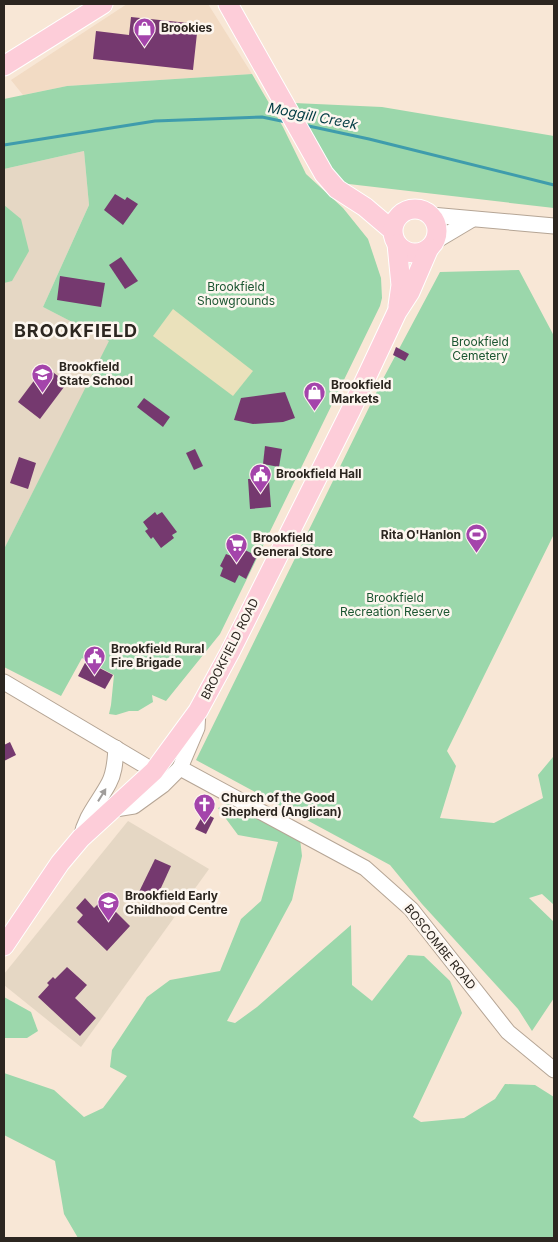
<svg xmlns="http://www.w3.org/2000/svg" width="558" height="1242" font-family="Inter,sans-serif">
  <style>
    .built { fill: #f2dbc4 }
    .education { fill: #e5d7c4 }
    .green { fill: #9bd7ab }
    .sand { fill: #eae1bb }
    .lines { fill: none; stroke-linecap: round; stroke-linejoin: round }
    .stream { stroke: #3f9cac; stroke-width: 3 }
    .building { fill: #75396f }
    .minor-casing { stroke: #b5a595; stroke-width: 17 }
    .major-casing { stroke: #fff; stroke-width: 21 }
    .minor { stroke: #fff; stroke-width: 15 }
    .major { stroke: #fdcdd9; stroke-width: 19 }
    .oneway { fill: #a09d9b }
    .labels { text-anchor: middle; stroke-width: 5; stroke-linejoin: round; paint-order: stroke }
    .poi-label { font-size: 12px; font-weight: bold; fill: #2c2620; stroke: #fdf6ef; text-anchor: start }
    .park-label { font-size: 12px; fill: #1b5531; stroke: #fdf6ef }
    .street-label { font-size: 12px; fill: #2c2620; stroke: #fdf6ef }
    .water-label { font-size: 14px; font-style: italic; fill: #003b44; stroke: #fdf6ef }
    .district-label { font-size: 18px; font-weight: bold; letter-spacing: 1px; fill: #2c2620; stroke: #fdf6ef }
  </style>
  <rect width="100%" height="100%" fill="#f8e7d6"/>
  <!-- built -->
  <path class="built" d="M127,4H208L252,74L67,86L23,95L11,80Z"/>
  <!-- education -->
  <g class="education">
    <path d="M84,151L89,205L43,307L110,341L4,549V169Z"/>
    <path d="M128,821L209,869L81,1047L4,985V974Z"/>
  </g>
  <!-- green -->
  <g class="green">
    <path d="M252,74L283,127L306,174L343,208L368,239L381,278L382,298L380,306L220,634L166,701L152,695L153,702L138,711H129L116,715L109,714L111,705L114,675L82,658L61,696L4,667V549L109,341L43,307L89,205L84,151L4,169V99L67,86Z"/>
    <path d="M294,103L382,107L554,136V208L340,183Z"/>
    <path d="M4,205L21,219L29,251L12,281L4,283Z"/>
    <path d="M519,270L554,336V534L447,751L456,766L440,818L494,823L543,798L538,775L553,757L554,760V905L542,894L529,898L554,922V998L532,1031L518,1009L422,904L390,865L196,760L384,377L440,272Z"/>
    <path d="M231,802L300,839L302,856L292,900L227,1021L235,1023L257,1007L351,925L352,985L372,1001L408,955L424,956L450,981L462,1013L413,1117L421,1122L464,1118L495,1099L505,1084L535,1085L554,1097V1238H78L64,1214L55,1161L4,1135V1073L54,1090L84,1117L103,1108L127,1076L110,1067L112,1050L147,997L170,980L220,971L241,919L261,901L278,842L238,835L218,808Z"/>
    <path d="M4,997L31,1012L38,1031L27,1038H4Z"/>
  </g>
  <!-- sand -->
  <path class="sand" d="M173,309L253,371L233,396L153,336Z"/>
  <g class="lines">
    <!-- stream -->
    <g class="stream">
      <path d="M304,125L369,139L554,185"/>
      <path d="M4,145L155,121L262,117L286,122"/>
    </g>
  </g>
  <!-- building -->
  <g class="building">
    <path d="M131,17L198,24L193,70L93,59L96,31L129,35Z"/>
    <path d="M115,194L125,200L127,197L138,204L123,225L104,210Z"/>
    <path d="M121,257L138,281L125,289L109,265Z"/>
    <path d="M60,276L105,283L101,307L57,300Z"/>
    <path d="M396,347L409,354L405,361L393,355Z"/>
    <path d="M45,366L67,383L40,419L18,402Z"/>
    <path d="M285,392L295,418L283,422L253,424L234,420L241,398Z"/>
    <path d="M144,398L170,417L163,427L137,407Z"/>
    <path d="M265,446L282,449L279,467L263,464Z"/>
    <path d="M195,449L203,466L194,470L186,453Z"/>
    <path d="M19,457L36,463L28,489L10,483Z"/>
    <path d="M268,468L271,507L250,509L248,479H253V469Z"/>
    <path d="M155,512L157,515L162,512L177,532L172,535L174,538L161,548L153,537L151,539L145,531L148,529L143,522Z"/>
    <path d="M239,547L257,556L246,579L239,575L235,583L220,576L223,568L220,566L226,554L234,557Z"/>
    <path d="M86,661L113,675L105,689L78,676Z"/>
    <path d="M10,742L16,755L4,761V745Z"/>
    <path d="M204,813L214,818L206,834L195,829Z"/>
    <path d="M155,859L171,866L155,901L138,894Z"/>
    <path d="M85,898L94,908L100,902L111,913L114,910L130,926L107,951L77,922L83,915L76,908Z"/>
    <path d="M67,967L87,985L75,998L96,1018L80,1036L38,997L49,985L47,983L53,977L55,979Z"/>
  </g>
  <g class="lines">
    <defs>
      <g id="minor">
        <path d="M431,215L554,226"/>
        <path d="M434,242L471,220"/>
        <path d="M4,682L154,771"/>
        <path d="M180,768L365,868L411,909L508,1032L554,1070"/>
        <path d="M109,810L134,806L163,785L180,768L197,728L198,711"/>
        <path d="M81,838C85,816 99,802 109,783C115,772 115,760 116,748"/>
      </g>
      <g id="major">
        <path d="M228,4L324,174L337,189L365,207L392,230"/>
        <path d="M4,66L103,4"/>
        <circle cx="415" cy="231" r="22"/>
        <path d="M397,244L401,285L398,306"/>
        <path d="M4,946L60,863L81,838L154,771L198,711L230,652L351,410L397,312L410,292L429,248"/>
      </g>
    </defs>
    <!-- minor casing -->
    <use href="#minor" class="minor-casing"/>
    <!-- major casing -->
    <use href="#major" class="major-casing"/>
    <!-- minor -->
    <use href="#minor" class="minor"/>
    <!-- major -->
    <use href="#major" class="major"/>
  </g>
  <!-- one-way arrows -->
  <defs><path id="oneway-solid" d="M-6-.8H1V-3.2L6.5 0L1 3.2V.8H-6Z" transform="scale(1.25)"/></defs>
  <use class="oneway" href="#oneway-solid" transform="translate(102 795) rotate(-58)"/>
  <!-- icons -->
  <defs>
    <symbol id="shop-pin" viewBox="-11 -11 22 30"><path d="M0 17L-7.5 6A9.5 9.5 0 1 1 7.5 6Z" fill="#a444ab" stroke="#fdf6ef"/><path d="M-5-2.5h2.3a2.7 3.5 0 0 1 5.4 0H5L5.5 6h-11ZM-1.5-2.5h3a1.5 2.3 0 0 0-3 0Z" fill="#fff"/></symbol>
    <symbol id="school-pin" viewBox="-11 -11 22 30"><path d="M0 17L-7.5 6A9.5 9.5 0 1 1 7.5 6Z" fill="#a444ab" stroke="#fdf6ef"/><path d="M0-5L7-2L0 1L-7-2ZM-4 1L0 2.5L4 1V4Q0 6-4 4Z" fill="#fff"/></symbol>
    <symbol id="civic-pin" viewBox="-11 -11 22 30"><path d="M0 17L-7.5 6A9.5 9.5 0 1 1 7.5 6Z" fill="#a444ab" stroke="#fdf6ef"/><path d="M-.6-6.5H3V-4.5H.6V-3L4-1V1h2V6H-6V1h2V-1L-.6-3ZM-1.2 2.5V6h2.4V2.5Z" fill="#fff"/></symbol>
    <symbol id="stadium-pin" viewBox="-11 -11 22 30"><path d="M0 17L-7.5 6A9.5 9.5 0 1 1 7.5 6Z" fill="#a444ab" stroke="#fdf6ef"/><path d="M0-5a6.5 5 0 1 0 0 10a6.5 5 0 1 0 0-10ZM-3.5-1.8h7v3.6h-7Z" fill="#fff"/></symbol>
    <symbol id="supermarket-pin" viewBox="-11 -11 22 30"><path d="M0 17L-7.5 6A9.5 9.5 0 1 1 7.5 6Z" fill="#a444ab" stroke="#fdf6ef"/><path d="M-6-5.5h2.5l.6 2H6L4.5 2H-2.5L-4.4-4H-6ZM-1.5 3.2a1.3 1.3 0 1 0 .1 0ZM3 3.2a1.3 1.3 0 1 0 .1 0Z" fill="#fff"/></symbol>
    <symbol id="church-pin" viewBox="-11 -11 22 30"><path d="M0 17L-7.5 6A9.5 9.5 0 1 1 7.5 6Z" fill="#a444ab" stroke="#fdf6ef"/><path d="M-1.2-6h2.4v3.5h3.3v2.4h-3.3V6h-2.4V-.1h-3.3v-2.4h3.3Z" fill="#fff"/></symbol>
  </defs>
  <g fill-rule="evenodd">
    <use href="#shop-pin" x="132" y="16" width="25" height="34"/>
    <use href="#school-pin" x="30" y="362" width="25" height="34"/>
    <use href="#shop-pin" x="302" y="380" width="25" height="34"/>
    <use href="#civic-pin" x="248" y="462" width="25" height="34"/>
    <use href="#stadium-pin" x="464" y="522" width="25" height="34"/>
    <use href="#supermarket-pin" x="224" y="532" width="25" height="34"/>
    <use href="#civic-pin" x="82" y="644" width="25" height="34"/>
    <use href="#church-pin" x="192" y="792" width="25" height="34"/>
    <use href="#school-pin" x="96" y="890" width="25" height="34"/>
  </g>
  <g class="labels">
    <!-- poi labels -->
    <g class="poi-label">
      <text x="161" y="32">Brookies</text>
      <text x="59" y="371">Brookfield<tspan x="59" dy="14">State School</tspan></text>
      <text x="331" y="389">Brookfield<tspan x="331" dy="14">Markets</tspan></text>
      <text x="276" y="478">Brookfield Hall</text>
      <text x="461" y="539" text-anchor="end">Rita O'Hanlon</text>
      <text x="253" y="542">Brookfield<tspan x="253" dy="14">General Store</tspan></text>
      <text x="111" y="653">Brookfield Rural<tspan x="111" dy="14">Fire Brigade</tspan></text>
      <text x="221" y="802">Church of the Good<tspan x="221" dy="14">Shepherd (Anglican)</tspan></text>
      <text x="125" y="900">Brookfield Early<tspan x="125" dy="14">Childhood Centre</tspan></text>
    </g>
    <!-- park labels -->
    <g class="park-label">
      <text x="236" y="291">Brookfield<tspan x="236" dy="14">Showgrounds</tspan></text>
      <text x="480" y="346">Brookfield<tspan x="480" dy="14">Cemetery</tspan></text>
      <text x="395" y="602">Brookfield<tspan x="395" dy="14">Recreation Reserve</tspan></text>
    </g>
    <!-- street labels -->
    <g class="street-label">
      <text transform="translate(230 649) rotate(-63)" y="4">BROOKFIELD ROAD</text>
      <text transform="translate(440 947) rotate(51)" y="4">BOSCOMBE ROAD</text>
    </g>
    <!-- water labels -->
    <g class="water-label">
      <text transform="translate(313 116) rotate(11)" y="5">Moggill Creek</text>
    </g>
    <!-- district labels -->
    <g class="district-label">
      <text x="76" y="337">BROOKFIELD</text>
    </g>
  </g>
  <!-- border -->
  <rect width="558" height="1242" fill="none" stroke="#2c2620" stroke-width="10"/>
</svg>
